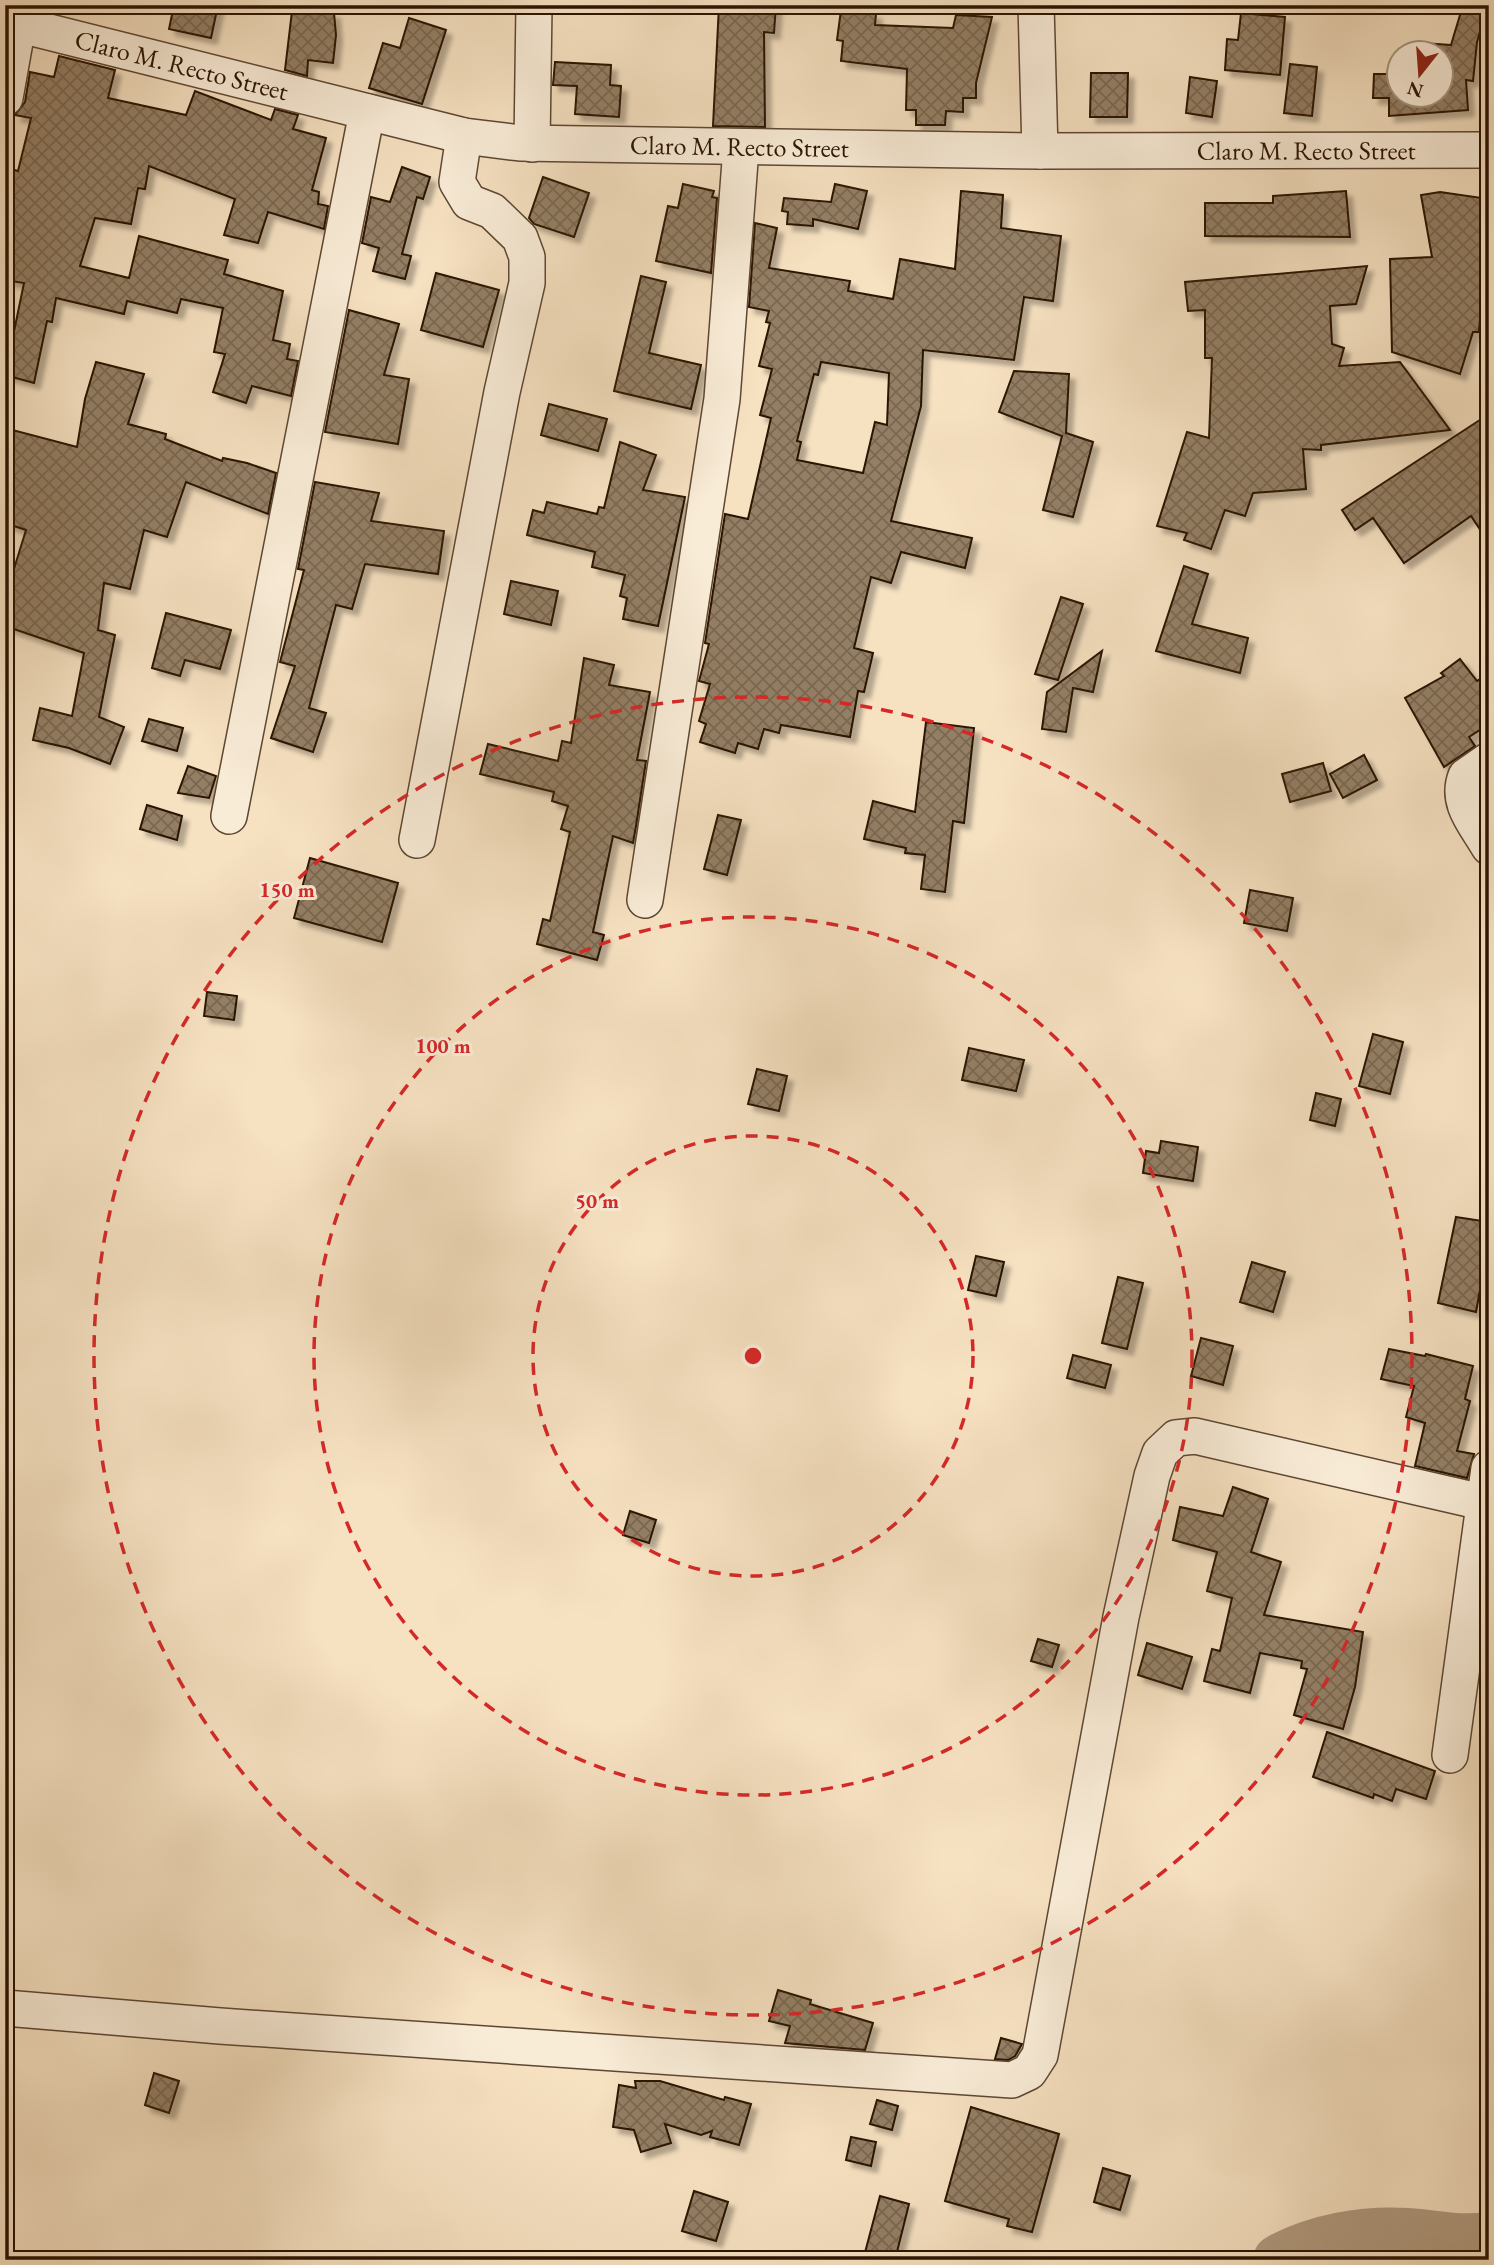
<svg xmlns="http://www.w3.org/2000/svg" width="1494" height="2265" font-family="'EB Garamond',serif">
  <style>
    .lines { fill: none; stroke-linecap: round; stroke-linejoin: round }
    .river { stroke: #b19b80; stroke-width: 52 }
    .building { fill: url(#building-cross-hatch); stroke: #2a1402; stroke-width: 2; fill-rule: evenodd; filter: url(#shadow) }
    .minor-casing { stroke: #5d4732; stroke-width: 38 }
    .minor { stroke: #f9ecd7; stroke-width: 35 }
    .ring { fill: none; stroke: #d62828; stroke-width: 3.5; stroke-dasharray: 12 9 }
    .labels { text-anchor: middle; stroke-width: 6; stroke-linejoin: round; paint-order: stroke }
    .street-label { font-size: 26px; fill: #2a1402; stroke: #f9ecd7 }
    .centre { fill: #d62828; stroke: #f9ecd7; stroke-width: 3.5 }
    .ring-label { font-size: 21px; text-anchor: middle; font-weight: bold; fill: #d62828; stroke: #f9ecd7; stroke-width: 6; stroke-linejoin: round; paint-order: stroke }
  </style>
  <defs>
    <pattern id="building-cross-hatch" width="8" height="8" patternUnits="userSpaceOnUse" patternTransform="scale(1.75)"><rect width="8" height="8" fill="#947f65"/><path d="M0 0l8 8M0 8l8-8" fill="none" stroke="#796751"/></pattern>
    <filter id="shadow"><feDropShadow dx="6" dy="6" stdDeviation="2" flood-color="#0004"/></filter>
  </defs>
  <rect width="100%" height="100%" fill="#f6e1c1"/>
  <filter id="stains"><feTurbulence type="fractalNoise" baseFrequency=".00286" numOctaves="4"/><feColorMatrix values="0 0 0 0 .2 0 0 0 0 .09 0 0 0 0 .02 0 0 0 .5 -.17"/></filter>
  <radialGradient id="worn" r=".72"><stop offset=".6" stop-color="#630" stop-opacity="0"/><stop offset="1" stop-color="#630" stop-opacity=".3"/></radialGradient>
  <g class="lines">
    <!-- river -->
    <path class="river" d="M1279,2260C1316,2240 1365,2231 1407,2234C1439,2236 1455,2242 1489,2238"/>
  </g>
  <!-- building -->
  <g class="building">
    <path d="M174,5H218L211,38L169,29Z"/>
    <path d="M719,5H776L774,33L764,32L765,127L713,126Z"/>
    <path d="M1463,5H1488L1477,42L1473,81L1466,80L1468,110L1389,116V98H1373L1374,74H1399V94H1441V52H1423V43L1451,45Z"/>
    <path d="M841,10L876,14L875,25L953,28L956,15L992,17L976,83V98H963V112L946,111L945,125H916V110H906L907,69L841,61L843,41L837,40Z"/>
    <path d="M292,11L334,13L336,35L333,63L308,60L307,76L285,70Z"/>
    <path d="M1241,13L1285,17L1280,75L1225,70L1227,39L1238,40Z"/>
    <path d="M409,18L446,30L422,104L369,88L383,43L400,48Z"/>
    <path d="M59,56L115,70L108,98L186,115L195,91L271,120L275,109L298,115L293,129L326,138L312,190L319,192L318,204L328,206L324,229L268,212L258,243L224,235L235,199L149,166L145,189L138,188L131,224L95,218L80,266L129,278L139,236L228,260L224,274L283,291L273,340L290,344L287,359L298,361L291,396L252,386L246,403L213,392L225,354L214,352L223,308L181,299L177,313L127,301L124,314L56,298L52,322L47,321L34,383L5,375L24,283L5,280V188L11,169L18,171L31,118L15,115L25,102L30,72L54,77Z"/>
    <path d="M555,62L611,65L610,85L621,86L619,117L575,114L577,86L553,85Z"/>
    <path d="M1290,64L1317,67L1312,116L1284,113Z"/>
    <path d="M1091,73H1128L1127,117H1090Z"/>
    <path d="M1190,77L1217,81L1212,117L1186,113Z"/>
    <path d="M402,167L430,177L423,199L417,197L402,254L411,256L405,279L373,271L379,248L362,243L371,197L390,202Z"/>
    <path d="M543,177L589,193L574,237L534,224L529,218Z"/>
    <path d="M683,184L714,191L712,197L717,198L711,273L656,261L668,206L678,208Z"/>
    <path d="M835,184L867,191L858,229L813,219V226L787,224L788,212L782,211L784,198L831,202Z"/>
    <path d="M961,191L1003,195L1001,228L1061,236L1053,301L1024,297L1014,360L923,350L921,406L891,521L972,538L965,568L901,552L891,583L871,577L854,648L873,653L864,692L858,691L850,737L781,725L779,733L764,729L758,749L738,743L735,753L700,742L706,724L699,721L710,684L699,681L709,644L705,643L725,514L748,519L771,418L760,415L772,369L759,366L770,323L766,322L769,311L749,307L755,223L777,228L769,268L850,281L848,291L893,299L900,259L955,269ZM821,362L889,373L887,425L875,422L863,473L797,460L801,442L797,441L814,374L818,375Z"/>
    <path d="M1346,191L1350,237L1205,236V203H1273V196Z"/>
    <path d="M1440,192L1489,199L1479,332H1473L1460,374L1392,352L1390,259L1432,257L1421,195Z"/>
    <path d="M1367,266L1356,304L1330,306L1332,344L1344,348L1339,366L1400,362L1450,430L1321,445V450L1303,449L1306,489L1253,493L1245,516L1225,510L1211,549L1184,540L1187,533L1157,526L1187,432L1209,438L1212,358H1205V310L1188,311L1185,282Z"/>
    <path d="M436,273L499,290L483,347L421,330Z"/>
    <path d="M641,276L666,282L649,353L701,365L691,409L614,391Z"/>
    <path d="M349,310L399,324L384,375L409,379L398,444L325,432Z"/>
    <path d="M96,362L144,374L128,424L166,434L165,439L222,461L223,458L247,463L276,473L268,514L186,482L167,537L144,530L130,589L104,583L98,630L115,635L99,717L124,727L110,764L69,748L33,740L40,708L72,716L84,653L5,626V598L26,530L5,523V428L77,447L85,399Z"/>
    <path d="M1014,371L1069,374L1066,433L1093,442L1073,517L1043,510L1062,436L999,412Z"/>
    <path d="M549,404L607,419L598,451L541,435Z"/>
    <path d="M1489,414V543L1471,516L1404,563L1373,518L1355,530L1342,510Z"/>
    <path d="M620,442L656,455L643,490L685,497L658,626L623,619L627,598L620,596L625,575L592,567L595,552L527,535L533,510L544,513L547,502L597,514L599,507L604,508Z"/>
    <path d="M315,482L379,493L371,521L444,531L438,574L365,564L352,609L336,605L309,708L326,713L313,752L271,738L295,666L280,662L304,570L298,569Z"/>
    <path d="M1184,566L1208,574L1192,624L1248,638L1240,673L1156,651Z"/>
    <path d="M511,581L558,591L551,625L504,614Z"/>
    <path d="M1061,597L1083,604L1058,680L1035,674Z"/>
    <path d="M166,613L231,630L220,669L185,660L180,676L152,668Z"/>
    <path d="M1102,651L1093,692L1073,688L1066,732L1042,729L1047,692Z"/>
    <path d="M584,658L614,665L609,685L650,692L637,760L646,761L636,826L633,843L613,836L593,932L604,935L597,960L537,944L543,919L550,921L570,832L561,829L568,806L552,801L554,792L480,774L488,744L558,761L562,741L571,743Z"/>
    <path d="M1460,659L1477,681L1489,673V724L1469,737L1475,746L1444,767L1405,698L1444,676L1441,673Z"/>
    <path d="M149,719L183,728L177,751L142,741Z"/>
    <path d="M926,722L974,728L964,823L953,821L945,892L921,889L925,855L905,853L906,848L864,839L873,801L915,812Z"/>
    <path d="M1364,755L1377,780L1343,798L1330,774Z"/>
    <path d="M1323,763L1331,791L1290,802L1282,774Z"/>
    <path d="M188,766L216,776L209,798L178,793Z"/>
    <path d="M147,805L182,816L177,840L140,829Z"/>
    <path d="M718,815L741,820L727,875L704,869Z"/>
    <path d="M310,858L398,883L382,942L294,918Z"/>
    <path d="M1250,890L1293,898L1287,931L1244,923Z"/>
    <path d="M207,992L237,996L234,1020L204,1016Z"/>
    <path d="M1373,1034L1403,1042L1390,1094L1359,1086Z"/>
    <path d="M969,1048L1024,1060L1016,1091L962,1080Z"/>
    <path d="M757,1069L787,1076L779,1111L748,1104Z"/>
    <path d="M1316,1093L1341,1099L1335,1126L1310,1120Z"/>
    <path d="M1161,1141L1198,1147L1193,1181L1143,1173L1146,1151L1159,1153Z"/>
    <path d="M1456,1217L1489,1222V1240L1476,1312L1438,1303Z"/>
    <path d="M976,1256L1004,1262L996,1296L968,1290Z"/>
    <path d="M1252,1262L1285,1272L1273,1312L1240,1302Z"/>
    <path d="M1118,1277L1143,1283L1127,1349L1102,1343Z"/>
    <path d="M1201,1338L1233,1346L1223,1385L1191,1376Z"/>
    <path d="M1389,1349L1425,1356L1426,1354L1473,1366L1465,1399L1470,1401L1457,1451L1474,1454L1467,1478L1415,1466L1425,1423L1406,1417L1414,1386L1381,1379Z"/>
    <path d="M1073,1355L1111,1365L1105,1388L1067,1378Z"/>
    <path d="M1233,1487L1268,1499L1251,1552L1281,1562L1264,1615L1363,1632L1355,1687L1343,1729L1294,1715L1307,1669L1301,1668L1302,1661L1260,1653L1250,1693L1204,1681L1212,1649L1220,1651L1232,1598L1207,1591L1217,1552L1173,1540L1180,1507L1223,1516Z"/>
    <path d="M630,1511L656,1520L649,1543L623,1535Z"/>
    <path d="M1038,1639L1059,1645L1052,1667L1031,1661Z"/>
    <path d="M1147,1643L1192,1657L1182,1689L1138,1675Z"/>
    <path d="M1327,1732L1435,1771L1426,1799L1396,1789L1392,1801L1374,1794L1373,1798L1313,1777Z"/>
    <path d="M778,1990L811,2000L810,2004L873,2023L865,2050L785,2043L790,2026L769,2021Z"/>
    <path d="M1001,2038L1022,2044L1015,2056L1008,2060L995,2059Z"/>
    <path d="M154,2073L179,2081L169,2113L145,2105Z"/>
    <path d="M635,2081H660L724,2100L725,2097L751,2104L739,2145L710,2137L712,2131L701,2135L665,2124L671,2143L641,2152L634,2130L613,2127L619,2085L636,2088Z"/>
    <path d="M877,2100L898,2106L892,2130L870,2124Z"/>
    <path d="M971,2107L1059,2134L1032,2232L1007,2226L1009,2219L945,2201Z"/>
    <path d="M851,2137L876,2142L871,2166L846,2160Z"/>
    <path d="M1103,2168L1130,2176L1120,2210L1094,2202Z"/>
    <path d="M694,2191L728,2202L716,2241L682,2231Z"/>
    <path d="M880,2196L909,2204L895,2260H863Z"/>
  </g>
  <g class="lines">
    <defs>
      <g id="minor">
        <path d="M1036,5L1040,151"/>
        <path id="s1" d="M5,21L464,136L520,143L1040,151L1489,150"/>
        <path d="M5,98L18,25"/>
        <path d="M532,144L534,5"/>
        <path d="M1489,760L1466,776C1455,803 1476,824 1489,847"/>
        <path d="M229,816L367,112"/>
        <path d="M417,840L502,392L527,283V257L520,238L492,211L469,202L457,182L464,136"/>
        <path d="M645,900L722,399L741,148"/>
        <path d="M1450,1755L1489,1468"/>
        <path d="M5,2008L220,2026L1012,2080L1029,2072L1040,2055L1121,1617L1152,1476L1160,1453L1176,1438L1195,1436L1482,1502"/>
      </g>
    </defs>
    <!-- minor casing -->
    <use href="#minor" class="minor-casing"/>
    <!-- minor -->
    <use href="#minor" class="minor"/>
  </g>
  <!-- distance rings -->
  <g class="ring">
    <circle cx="753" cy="1356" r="220"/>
    <circle cx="753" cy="1356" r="439"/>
    <circle cx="753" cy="1356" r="659"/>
  </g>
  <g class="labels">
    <!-- street labels -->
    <g class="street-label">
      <text dy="9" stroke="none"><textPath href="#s1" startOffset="182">Claro M. Recto Street</textPath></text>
      <text dy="9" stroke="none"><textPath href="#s1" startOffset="749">Claro M. Recto Street</textPath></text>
      <text dy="9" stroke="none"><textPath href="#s1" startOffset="1316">Claro M. Recto Street</textPath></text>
    </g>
  </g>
  <circle cx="753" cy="1356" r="10" class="centre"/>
  <g class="ring-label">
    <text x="287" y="897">150 m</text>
    <text x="443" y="1053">100 m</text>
    <text x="597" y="1208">50 m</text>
  </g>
  <!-- margin -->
  <rect width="1494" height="2265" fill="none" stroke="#f6e1c1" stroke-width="28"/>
  <rect x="7" y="7" width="1480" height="2251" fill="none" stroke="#2a1402" stroke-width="3.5"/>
  <rect x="14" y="14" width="1466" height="2237" fill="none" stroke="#2a1402" stroke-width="2"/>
  <!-- north arrow -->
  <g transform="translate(1420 74) rotate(197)"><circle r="33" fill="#f9ecd7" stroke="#a69682" stroke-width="2"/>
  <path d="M0-5L12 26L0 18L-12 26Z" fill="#8f2418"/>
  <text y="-10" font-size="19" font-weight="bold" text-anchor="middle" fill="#2a1402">N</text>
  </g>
  <rect width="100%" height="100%" filter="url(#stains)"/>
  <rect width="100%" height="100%" fill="url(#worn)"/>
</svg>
